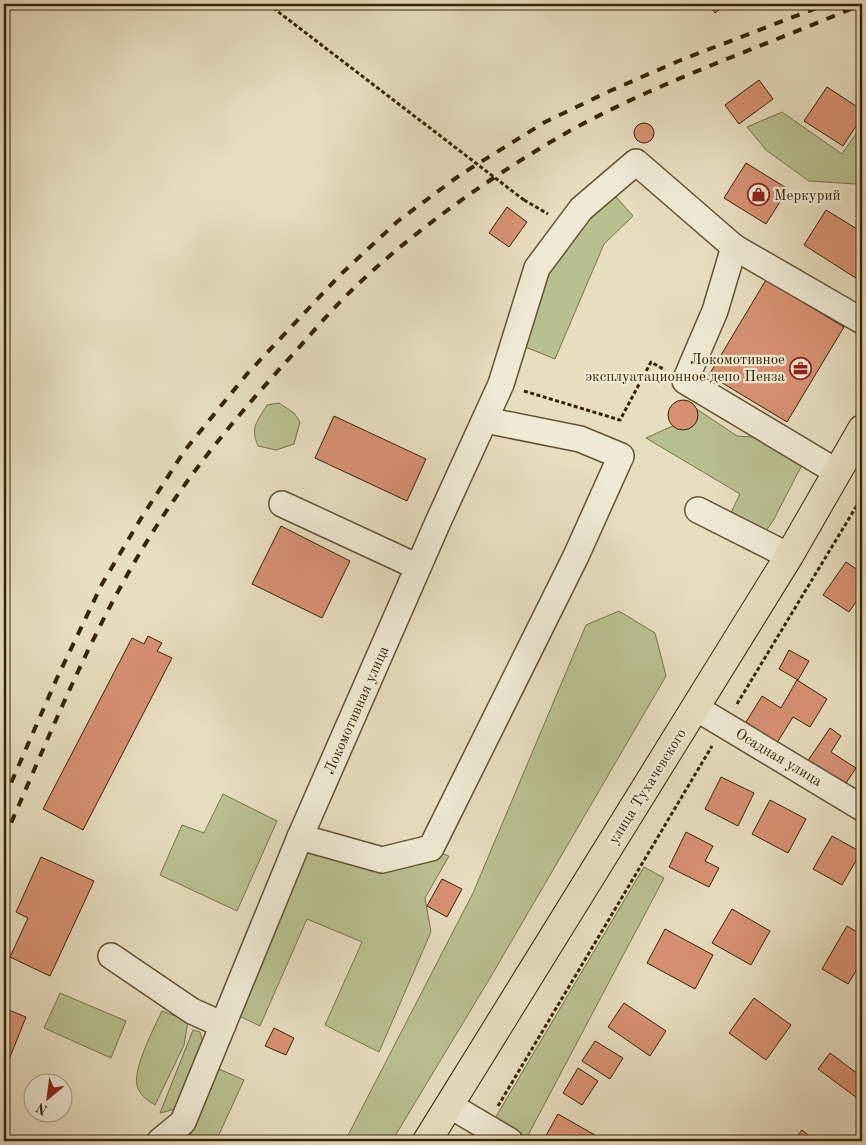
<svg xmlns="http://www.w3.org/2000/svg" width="866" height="1145" font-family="'Old Standard TT',serif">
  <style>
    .green { fill: #b9c090; stroke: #78724a }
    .building { fill: #d79173; stroke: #382405 }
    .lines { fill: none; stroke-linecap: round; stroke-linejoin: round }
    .minor-casing { stroke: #645234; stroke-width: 28 }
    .major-casing { stroke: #382405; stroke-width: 30 }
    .path { stroke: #382405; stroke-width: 3; stroke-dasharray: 4 2.5; stroke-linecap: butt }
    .minor { stroke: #efe9d5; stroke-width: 25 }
    .major { stroke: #e7ddbf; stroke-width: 28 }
    .rail { stroke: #382405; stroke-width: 4; stroke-dasharray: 9 9; stroke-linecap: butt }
    .path-bridge { stroke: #382405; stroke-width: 3; stroke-dasharray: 4 2.5; stroke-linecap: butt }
    .labels { text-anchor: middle; stroke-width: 4.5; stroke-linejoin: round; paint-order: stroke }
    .poi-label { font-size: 15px; fill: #382405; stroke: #efe9d5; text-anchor: start }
    .street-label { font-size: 15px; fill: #382405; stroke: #efe9d5 }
  </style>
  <rect width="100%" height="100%" fill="#e7ddbf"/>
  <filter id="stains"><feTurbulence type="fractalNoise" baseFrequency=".004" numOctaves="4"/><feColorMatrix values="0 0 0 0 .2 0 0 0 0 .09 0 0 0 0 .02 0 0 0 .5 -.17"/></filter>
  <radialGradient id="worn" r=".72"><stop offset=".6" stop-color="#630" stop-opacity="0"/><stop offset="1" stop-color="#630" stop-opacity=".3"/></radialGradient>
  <!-- green -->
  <g class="green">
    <path d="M782,112L842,154L862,125V178L855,184L809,181L766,150L747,127Z"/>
    <path d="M609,189L633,216L604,244L555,359L518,344L540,272Z"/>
    <path d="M279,403L294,413L300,422L294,444L276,450L258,446C250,427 257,422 267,405Z"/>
    <path d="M692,406L737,436L785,439L804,461L773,521L765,532L729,517L740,494L646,438L679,423Z"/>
    <path d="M619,611L655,633L666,676L490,978L392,1141H345L473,893L586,625Z"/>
    <path d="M223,794L277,821L237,911L160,875L182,825L204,833Z"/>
    <path d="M303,851L441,853L449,856L425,898L431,932L379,1052L325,1025L362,942L307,919L260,1026L233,1013Z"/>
    <path d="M644,867L664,878L526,1139L494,1120Z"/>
    <path d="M60,993L126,1021L111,1058L44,1028Z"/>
    <path d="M162,1011L188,1021L184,1045L155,1105C147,1100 139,1095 137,1085C133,1068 154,1028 162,1011Z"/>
    <path d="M193,1030L200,1032L203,1043L197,1067L175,1109L160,1113Z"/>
    <path d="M219,1069L244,1080L216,1141H184L190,1136Z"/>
  </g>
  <!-- building -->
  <g class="building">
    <path d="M709,4H727L715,13Z"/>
    <path d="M759,80L773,99L739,124L725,105Z"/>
    <path d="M827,87L862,110V117L843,146L804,121Z"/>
    <circle cx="644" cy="133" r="10"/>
    <path d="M746,163L788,189L766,224L724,198Z"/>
    <path d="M507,207L527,222L509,247L489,233Z"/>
    <path d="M826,210L862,232V282L804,245Z"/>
    <path d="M766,280L844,327L787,422L709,375Z"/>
    <circle cx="683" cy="415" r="15"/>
    <path d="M334,416L426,459L407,501L315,458Z"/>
    <path d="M281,526L350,561L322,618L252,584Z"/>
    <path d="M862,537V551L856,547Z"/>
    <path d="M846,562L862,573V593L849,612L823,595Z"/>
    <path d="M148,636L162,643L157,651L172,658L83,830L43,809L132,638L144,644Z"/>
    <path d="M789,650L809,661L798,680L779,669Z"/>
    <path d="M797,680L827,699L810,727L793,717L775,746L743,727L762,696L781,708Z"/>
    <path d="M830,728L841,736L831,752L856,768L844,786L807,762Z"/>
    <path d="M721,777L754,793L738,826L705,809Z"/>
    <path d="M770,800L806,819L788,853L752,834Z"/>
    <path d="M686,832L713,846L705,861L719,868L709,887L669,867Z"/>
    <path d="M832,836L861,852L842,885L813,869Z"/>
    <path d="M41,857L94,881L50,976L10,957L28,918L16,912Z"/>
    <path d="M442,879L462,889L447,917L427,906Z"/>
    <path d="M732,909L770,931L751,965L712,943Z"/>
    <path d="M847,926L862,935V961L848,984L822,969Z"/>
    <path d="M665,929L713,955L695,989L647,963Z"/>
    <path d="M754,998L791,1025L766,1060L729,1033Z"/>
    <path d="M624,1003L666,1031L650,1056L608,1027Z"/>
    <path d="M4,1008L26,1017L4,1072Z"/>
    <path d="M274,1028L294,1038L286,1055L265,1046Z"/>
    <path d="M595,1041L623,1058L610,1079L582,1061Z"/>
    <path d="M830,1053L862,1077V1091L857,1098L818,1069Z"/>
    <path d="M578,1068L598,1081L582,1105L563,1093Z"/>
    <path d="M558,1114L595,1135L592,1141H547L544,1139Z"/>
    <path d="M802,1130L816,1141H793Z"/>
  </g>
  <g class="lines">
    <defs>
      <g id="minor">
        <path d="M734,247L862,321"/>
        <path d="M282,504L418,567"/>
        <path d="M698,510L789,556"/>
        <path d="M696,708L862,808"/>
        <path d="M300,837L382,860L431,848L576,556L621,456L580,439L485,420"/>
        <path d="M111,956L192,1011L223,1025"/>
        <path d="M449,1105L510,1141"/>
        <path d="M160,1141L183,1122L300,837L438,522L501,384L537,268L581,209L636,162L734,247L715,311L685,381L837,472"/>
      </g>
      <path id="major" d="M427,1141L789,556L862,429"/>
    </defs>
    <!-- minor casing -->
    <use href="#minor" class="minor-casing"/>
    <!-- major casing -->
    <use href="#major" class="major-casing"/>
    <!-- path -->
    <g class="path">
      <path d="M524,200L548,214"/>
      <path d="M524,391L620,420L651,362L665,370"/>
      <path d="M737,704L862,497"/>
      <path d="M498,1106L712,746"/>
    </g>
    <!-- minor -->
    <use href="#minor" class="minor"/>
    <!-- major -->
    <use href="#major" class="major"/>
    <!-- rail -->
    <g class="rail">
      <path d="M4,799L57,678L102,584L140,520L185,450L247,374L340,275L398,221L460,175L545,122L612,90L681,60L827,4"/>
      <path d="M4,839C50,735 93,626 154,530C192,470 238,415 285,363C308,338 329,312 353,289C412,232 489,178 559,137C655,82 761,48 862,4"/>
    </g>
    <!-- path-bridge -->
    <path class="path-bridge" d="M268,4L524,200"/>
  </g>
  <!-- icons -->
  <defs>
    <symbol id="shop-ring" viewBox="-11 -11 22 22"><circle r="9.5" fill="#efe9d5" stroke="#8f2418" stroke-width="1.5"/><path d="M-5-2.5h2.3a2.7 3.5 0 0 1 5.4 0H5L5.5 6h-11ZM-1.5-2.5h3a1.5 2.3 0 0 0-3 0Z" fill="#8f2418"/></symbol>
    <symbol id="office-ring" viewBox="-11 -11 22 22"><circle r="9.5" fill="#efe9d5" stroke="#8f2418" stroke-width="1.5"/><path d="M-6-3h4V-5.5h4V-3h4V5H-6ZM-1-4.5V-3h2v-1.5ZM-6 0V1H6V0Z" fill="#8f2418"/></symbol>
  </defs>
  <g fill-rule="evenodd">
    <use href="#shop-ring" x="746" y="182" width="25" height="25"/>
    <use href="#office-ring" x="788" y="356" width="25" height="25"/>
  </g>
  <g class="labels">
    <!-- poi labels -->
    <g class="poi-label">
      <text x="774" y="200">Меркурий</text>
      <text x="785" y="364" text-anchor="end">Локомотивное<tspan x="785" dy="17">эксплуатационное депо Пенза</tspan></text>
    </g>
    <!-- street labels -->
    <g class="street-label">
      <text transform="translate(356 710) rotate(-66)" y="5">Локомотивная улица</text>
      <text transform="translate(779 757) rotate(31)" y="5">Осадная улица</text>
      <text transform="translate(647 786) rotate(-58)" y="5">улица Тухачевского</text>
    </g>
  </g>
  <!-- margin -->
  <rect width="866" height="1145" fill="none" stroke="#e7ddbf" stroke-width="20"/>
  <rect x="5" y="5" width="856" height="1135" fill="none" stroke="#382405" stroke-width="2.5"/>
  <rect x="10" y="10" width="846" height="1125" fill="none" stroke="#382405"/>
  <!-- north arrow -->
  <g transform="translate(48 1098) rotate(209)"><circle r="24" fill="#efe9d5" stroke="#a69a82"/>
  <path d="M0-4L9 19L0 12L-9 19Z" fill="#8f2418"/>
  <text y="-8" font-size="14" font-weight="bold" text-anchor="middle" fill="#382405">N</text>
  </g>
  <rect width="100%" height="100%" filter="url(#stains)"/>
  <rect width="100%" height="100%" fill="url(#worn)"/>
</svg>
